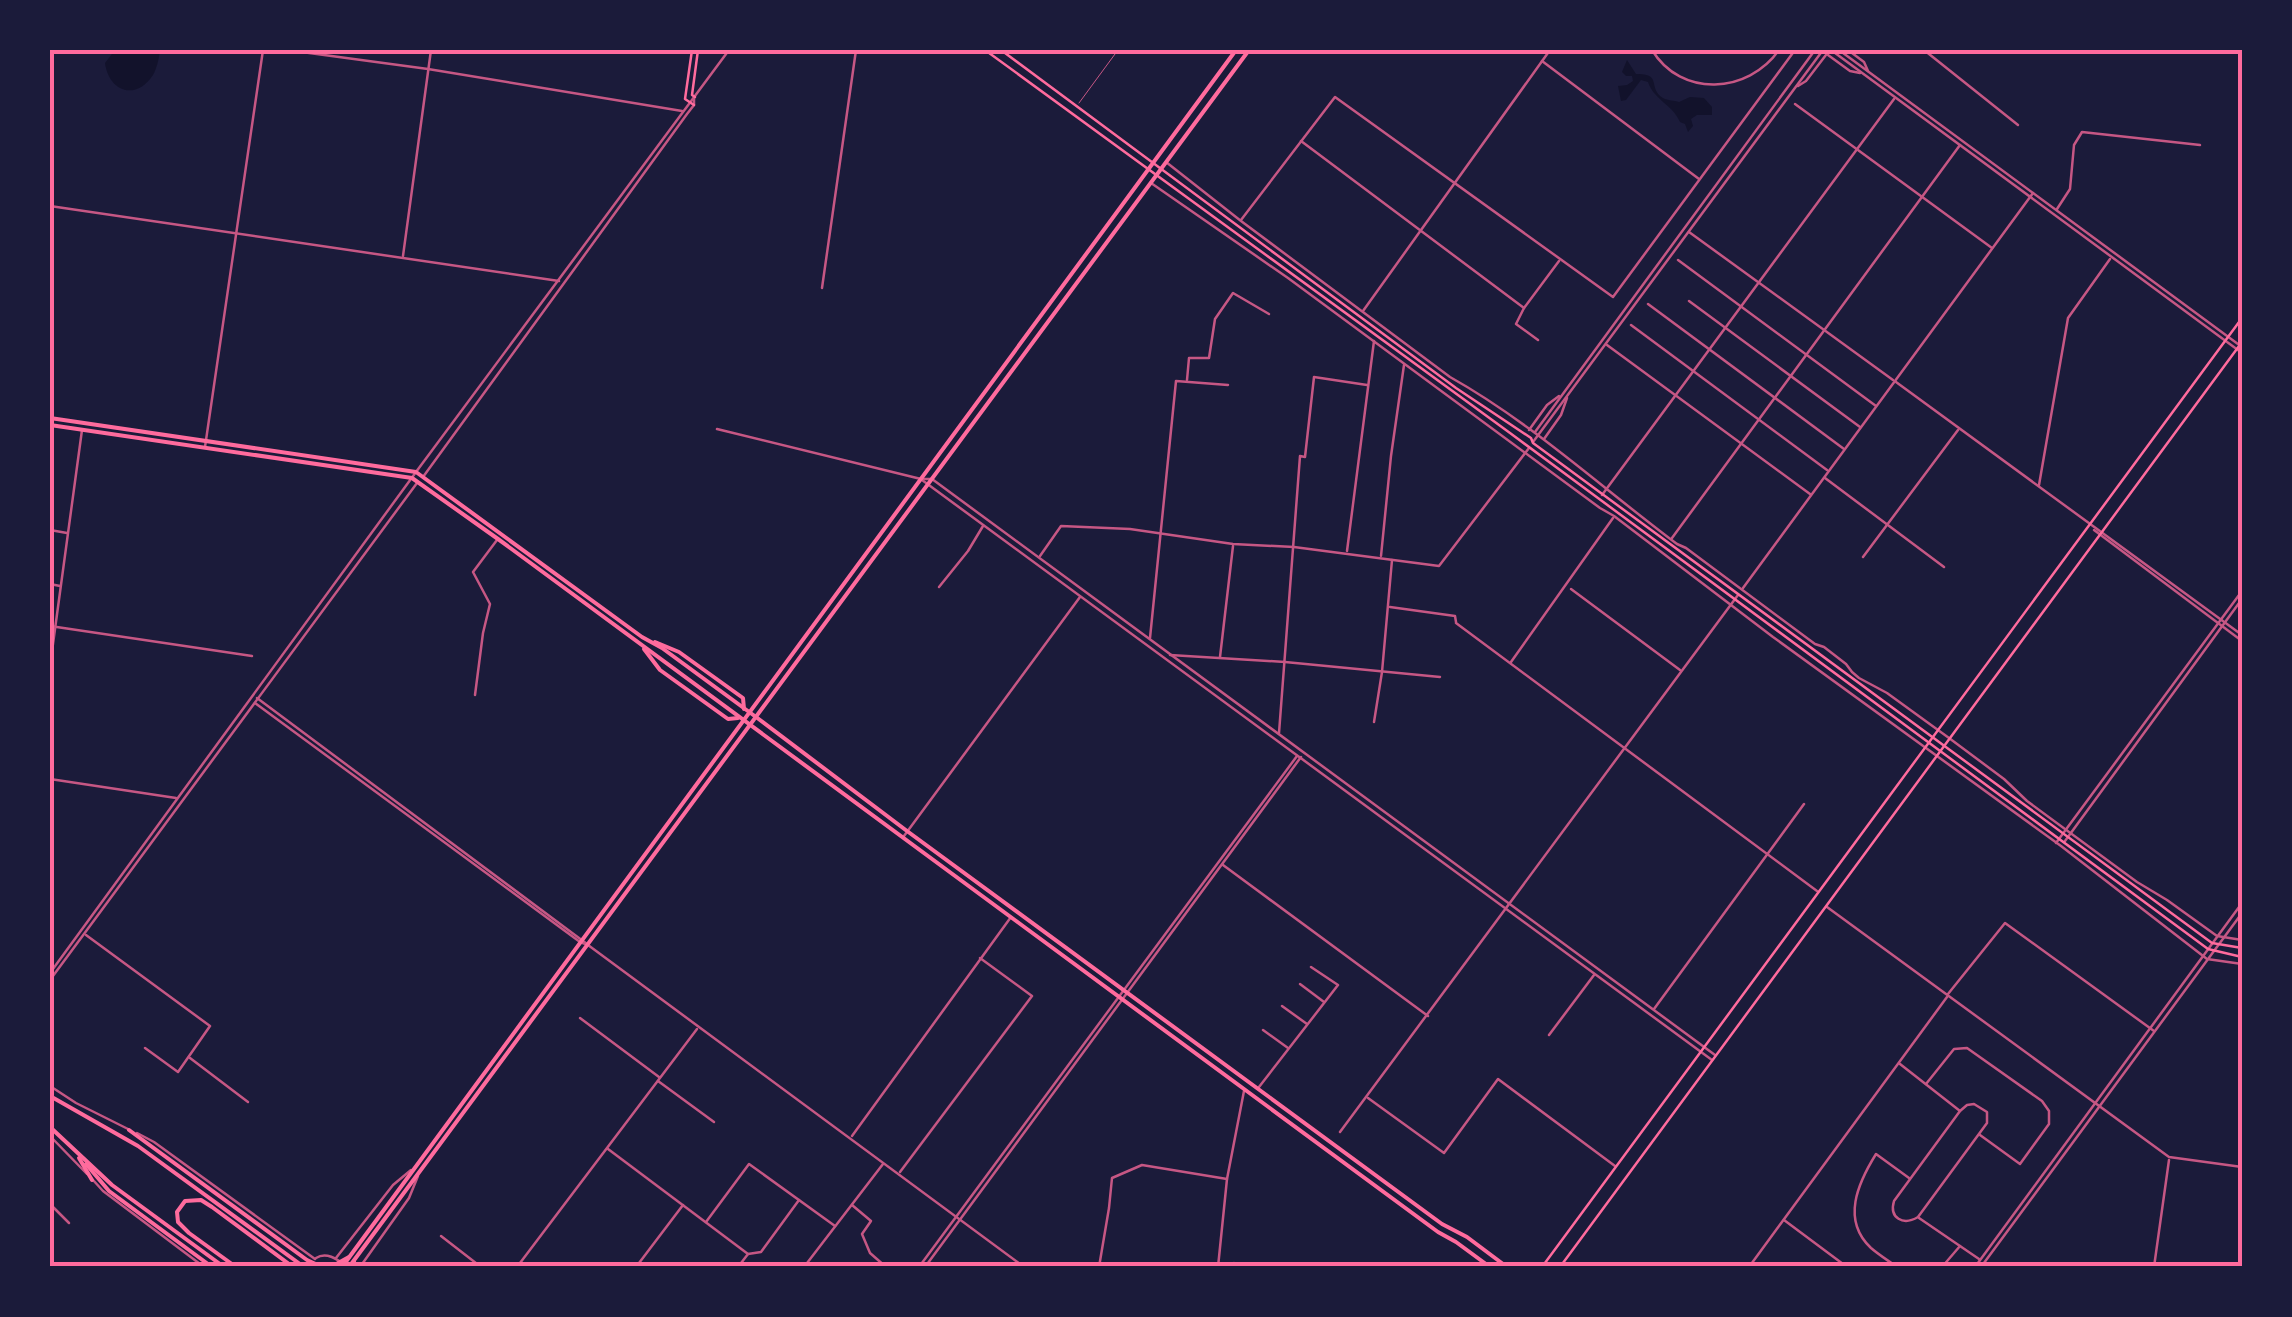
<svg xmlns="http://www.w3.org/2000/svg" width="2292" height="1317" font-family="'Noto Sans',sans-serif">
  <style>
    .water { fill: #12122b }
    .lines { fill: none; stroke-linecap: round; stroke-linejoin: round }
    .pedestrian { stroke: #c65784; stroke-width: 1 }
    .minor { stroke: #c65784; stroke-width: 2.5 }
    .tertiary { stroke: #c65784; stroke-width: 2.5 }
    .secondary { stroke: #ff6b9d; stroke-width: 2.5 }
    .primary { stroke: #ff6b9d; stroke-width: 4 }
    .trunk { stroke: #ff6b9d; stroke-width: 4 }
    .neatline { fill: none; stroke: #ff6b9d; stroke-width: 4 }
  </style>
  <rect width="100%" height="100%" fill="#1b1b3a"/>
  <!-- water -->
  <g class="water">
    <path d="M115,50H160C159,58 157,68 153,75C136,101 109,92 105,63Z"/>
    <path d="M1627,60L1636,74C1663,73 1647,88 1663,98C1668,101 1674,100 1679,102L1690,97L1704,98L1712,107V115H1697L1691,119L1693,126L1688,132L1685,124L1680,122C1673,105 1654,100 1648,82L1641,80L1626,100L1621,101L1618,86L1627,85L1633,81L1632,76H1626L1622,72Z"/>
  </g>
  <g class="lines">
    <!-- pedestrian -->
    <path class="pedestrian" d="M1079,103L1118,50"/>
    <!-- minor -->
    <g class="minor">
      <path d="M287,50L428,69L682,111"/>
      <path d="M1652,50C1681,98 1748,94 1779,50"/>
      <path d="M1924,50L2018,125"/>
      <path d="M1542,61L1699,179"/>
      <path d="M1795,104L1992,248"/>
      <path d="M1301,141L1524,308"/>
      <path d="M2057,209L2070,189L2074,145L2082,132L2200,145"/>
      <path d="M1241,220L1335,97L1613,297L1795,50"/>
      <path d="M1689,232L1893,380"/>
      <path d="M1678,260L1876,406"/>
      <path d="M822,288L856,50"/>
      <path d="M1689,301L1860,427"/>
      <path d="M1648,304L1844,449"/>
      <path d="M1363,311L1550,50"/>
      <path d="M1631,325L1827,470"/>
      <path d="M1538,340L1516,324L1524,308L1559,261"/>
      <path d="M1607,345L1810,494"/>
      <path d="M1187,380L1189,358H1209L1215,319L1233,293L1269,314"/>
      <path d="M1825,478L1944,567"/>
      <path d="M2039,485L2068,318L2110,259"/>
      <path d="M1602,495L1894,99"/>
      <path d="M50,530L67,533"/>
      <path d="M1672,538L1960,145"/>
      <path d="M1347,551L1374,341"/>
      <path d="M1040,556L1061,526L1130,529L1233,544L1294,547L1439,566L1529,448"/>
      <path d="M1381,556L1391,456L1404,365"/>
      <path d="M1863,557L1958,430"/>
      <path d="M50,584L60,586"/>
      <path d="M939,587L968,551L983,526"/>
      <path d="M1571,589L1680,670"/>
      <path d="M1390,607L1455,616L1456,622"/>
      <path d="M50,626L252,656"/>
      <path d="M1150,638L1176,381L1228,385"/>
      <path d="M1170,655L1285,662L1440,677"/>
      <path d="M1220,657L1233,546"/>
      <path d="M1511,662L1613,518"/>
      <path d="M475,695L483,633L490,604L473,572L497,540"/>
      <path d="M1374,722L1382,672L1392,560"/>
      <path d="M1279,733L1300,456L1305,457L1314,377L1367,385"/>
      <path d="M1223,865L1428,1016"/>
      <path d="M86,935L210,1026L178,1072L145,1048"/>
      <path d="M1300,984L1324,1002"/>
      <path d="M1948,994L2005,923L2154,1031"/>
      <path d="M1282,1006L1307,1024"/>
      <path d="M580,1018L659,1077"/>
      <path d="M1263,1030L1288,1048"/>
      <path d="M1549,1035L1594,975"/>
      <path d="M190,1058L248,1102"/>
      <path d="M1900,1064L1960,1111"/>
      <path d="M658,1081L714,1122"/>
      <path d="M1926,1084L1954,1049L1967,1048L2042,1101L2049,1111V1124L2020,1164L1980,1135"/>
      <path d="M1259,1087L1338,985L1311,967"/>
      <path d="M1368,1098L1444,1153L1498,1079L1615,1166"/>
      <path d="M1974,1104L1987,1112V1123L1918,1217C1903,1226 1889,1218 1894,1201L1960,1111L1967,1105Z"/>
      <path d="M50,1136L87,1174"/>
      <path d="M852,1136L1011,917"/>
      <path d="M608,1149L748,1254"/>
      <path d="M900,1172L1032,996L980,958"/>
      <path d="M93,1180L103,1191L204,1267"/>
      <path d="M50,1204L69,1223"/>
      <path d="M852,1205L871,1221L862,1234L870,1253L886,1267"/>
      <path d="M1919,1218L1979,1259"/>
      <path d="M706,1222L749,1164L835,1226"/>
      <path d="M441,1236L481,1267"/>
      <path d="M316,1258C327,1251 338,1260 348,1267"/>
      <path d="M336,1258L393,1185L411,1170"/>
      <path d="M384,1264L388,1267"/>
      <path d="M360,1267L409,1198L418,1176"/>
      <path d="M517,1267L697,1029"/>
      <path d="M636,1267L683,1205"/>
      <path d="M738,1267L748,1254L761,1252L799,1200"/>
      <path d="M804,1267L883,1164"/>
      <path d="M1099,1267L1109,1208L1112,1178L1142,1165L1227,1179"/>
      <path d="M1218,1267L1227,1179L1244,1091"/>
      <path d="M1231,1267L1234,1263L1240,1267"/>
      <path d="M1897,1267C1889,1261 1879,1255 1871,1248C1841,1220 1858,1183 1876,1154L1909,1178"/>
      <path d="M1942,1267L1960,1246"/>
    </g>
    <!-- tertiary -->
    <g class="tertiary">
      <path d="M1831,50L2242,353"/>
      <path d="M1839,50L2242,347"/>
      <path d="M1848,50L1864,62L1868,71"/>
      <path d="M1828,55L1850,71L1860,73"/>
      <path d="M1798,86L1806,81L1829,51"/>
      <path d="M1166,162L1241,221L1450,377C1532,423 1602,488 1677,544L1686,548L1815,644L1824,647L1846,664L1852,672L1859,678L1887,693L1949,738L2004,779L2027,801L2137,882L2167,900L2217,936L2242,940"/>
      <path d="M1151,183L1288,278L1600,508L1614,516L1773,637L2061,846L2207,959L2242,964"/>
      <path d="M50,206L559,281"/>
      <path d="M403,256L431,50"/>
      <path d="M1896,382L2242,635"/>
      <path d="M717,429L921,479H932L1715,1055"/>
      <path d="M1529,430L1547,405L1559,396"/>
      <path d="M1535,432L1815,50"/>
      <path d="M1544,439L1561,415L1567,398"/>
      <path d="M1533,442L1823,50"/>
      <path d="M205,447L263,50"/>
      <path d="M423,477L687,114L694,105V98"/>
      <path d="M922,480L1712,1060"/>
      <path d="M2094,530L2242,641"/>
      <path d="M1743,588L2033,193"/>
      <path d="M1456,623L1817,891"/>
      <path d="M50,666L82,430"/>
      <path d="M257,698L587,944"/>
      <path d="M255,703L580,942L588,945L1024,1267"/>
      <path d="M50,779L176,798"/>
      <path d="M904,836L1080,597"/>
      <path d="M2065,841L2242,599"/>
      <path d="M2056,843L2242,591"/>
      <path d="M1827,907L2169,1157L2242,1167"/>
      <path d="M50,973L416,472L729,50"/>
      <path d="M50,980L417,483"/>
      <path d="M1654,1009L1804,804"/>
      <path d="M50,1086L76,1103L130,1130"/>
      <path d="M1340,1132L1738,595"/>
      <path d="M137,1133L154,1142L315,1259"/>
      <path d="M1784,1220L1847,1267"/>
      <path d="M919,1267L1297,756"/>
      <path d="M925,1267L1301,757"/>
      <path d="M1749,1267L1947,997"/>
      <path d="M1975,1267L2242,903"/>
      <path d="M1981,1267L2242,913"/>
      <path d="M2154,1267L2169,1160"/>
    </g>
    <!-- secondary -->
    <g class="secondary">
      <path d="M692,50L685,99L694,105"/>
      <path d="M985,50L1510,433L2208,949L2242,957"/>
      <path d="M1001,50L1456,388L1531,438L1533,443L2212,943L2242,948"/>
      <path d="M695,97L692,95L698,50"/>
      <path d="M1542,1267L2242,318"/>
      <path d="M1560,1267L2242,342"/>
    </g>
    <!-- primary -->
    <g class="primary">
      <path d="M50,418L416,472L642,637L662,648L756,717L907,831L1442,1224L1467,1237L1507,1267"/>
      <path d="M50,425L412,478L498,539L1438,1232L1456,1242L1490,1267"/>
      <path d="M655,642L679,652L743,698L744,709"/>
      <path d="M644,649L660,670L728,719L738,718"/>
      <path d="M352,1263L1249,50"/>
      <path d="M342,1267L1236,50"/>
    </g>
    <!-- trunk -->
    <g class="trunk">
      <path d="M50,1096L138,1146L304,1267"/>
      <path d="M50,1127L112,1185L224,1267"/>
      <path d="M129,1130L307,1260L322,1267"/>
      <path d="M79,1158L92,1180"/>
      <path d="M86,1164L109,1191L212,1267"/>
      <path d="M236,1267L189,1233L178,1222L177,1212L185,1201L201,1200L212,1207L293,1267"/>
      <path d="M331,1267L349,1257"/>
      <path d="M350,1267V1265"/>
      <path d="M353,1267L354,1261"/>
    </g>
  </g>
  <!-- border -->
  <rect width="2292" height="1317" fill="none" stroke="#1b1b3a" stroke-width="105"/>
  <rect x="52" y="52" width="2188" height="1212" class="neatline"/>
</svg>
